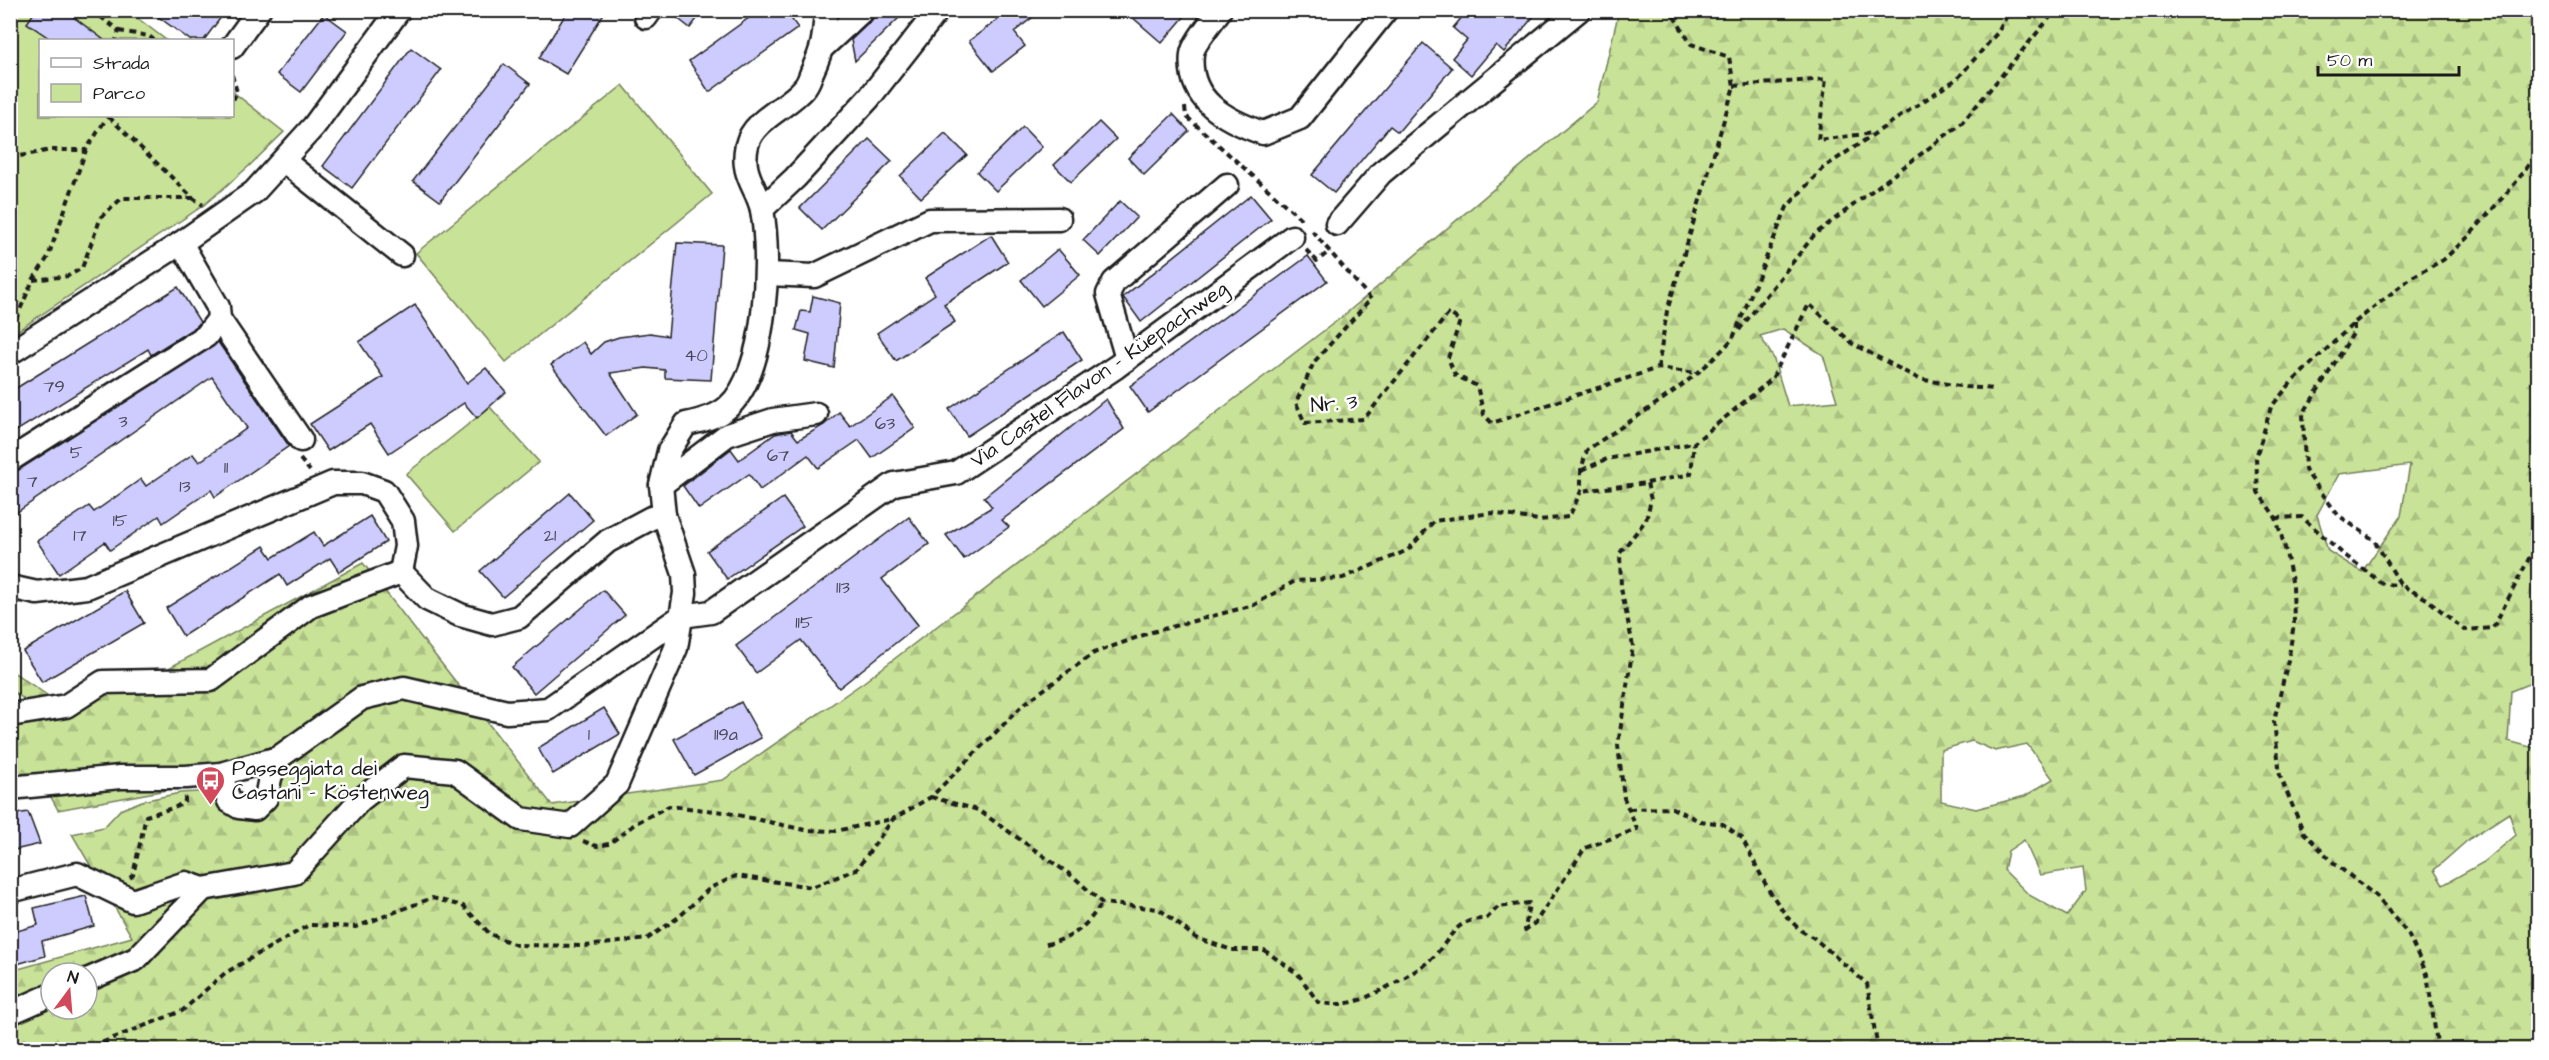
<svg xmlns="http://www.w3.org/2000/svg" width="2549" height="1060" font-family="'Architects Daughter',sans-serif">
  <style>
    .forest { fill: url(#forest-firs); stroke: #727f5a; stroke-width: 1.5; fill-rule: evenodd }
    .green { fill: #c8e298; stroke: #727f5a; stroke-width: 1.5 }
    .building { fill: #ceccff; stroke: #1c1c1c; stroke-width: 1.5 }
    .lines { fill: none; stroke-linecap: round; stroke-linejoin: round }
    .minor-casing { stroke: #1c1c1c; stroke-width: 27 }
    .path { stroke: #1c1c1c; stroke-width: 4; stroke-dasharray: 6 4.5; stroke-linecap: butt }
    .minor { stroke: #fff; stroke-width: 22 }
    .labels { text-anchor: middle; stroke-width: 5; stroke-linejoin: round; paint-order: stroke }
    .number-label { font-size: 18px; fill: #484855 }
    .street-label { font-size: 21px; fill: #1c1c1c; stroke: #fff }
    .poi-label { font-size: 21px; fill: #1c1c1c; stroke: #fff; text-anchor: start }
  </style>
  <defs>
    <pattern id="forest-firs" width="22" height="20" patternUnits="userSpaceOnUse" patternTransform="scale(1.5)"><rect width="22" height="20" fill="#c8e298"/><path d="M5 1l3.5 6h-7zM16 11l3.5 6h-7z" fill="#abc182"/></pattern>
  </defs>
  <rect width="100%" height="100%" fill="#fff"/>
  <filter id="ink" filterUnits="userSpaceOnUse"><feTurbulence type="fractalNoise" baseFrequency=".0167" numOctaves="2"/><feDisplacementMap in="SourceGraphic" scale="12" xChannelSelector="R" yChannelSelector="G"/><feConvolveMatrix kernelMatrix="1 2 1 2 8 2 1 2 1" color-interpolation-filters="sRGB"/></filter>
  <g filter="url(#ink)">
    <!-- forest -->
    <path class="forest" d="M1619,11H2538V680L2511,691L2508,741L2538,749V1049H11V971L132,937L72,834L104,827L120,810L142,801L180,793L214,791L225,806L255,809L278,758L186,777L177,788L58,810L46,788L11,791V706L31,704L11,690L10,670L50,697L141,683L363,563L552,805L723,780L864,682L1343,316L1597,102ZM1783,329L1823,355L1837,401L1788,406L1773,357L1760,336ZM2410,465L2401,516L2362,572L2328,551L2317,515L2339,474ZM1972,741L1995,751L2027,744L2053,779L2025,796L1976,809L1941,801V750ZM2509,813L2516,835L2484,862L2443,885L2434,870L2469,839ZM2024,840L2040,875L2083,868L2086,891L2067,916L2029,895L2004,870L2008,851ZM51,973H87V1009H51Z"/>
    <!-- green -->
    <g class="green">
      <path d="M11,11H128L166,40H40V116H232L233,92L284,132L248,167L204,205L11,335Z"/>
      <path d="M623,85L712,194L506,362L416,253Z"/>
      <path d="M490,407L539,462L455,531L406,474Z"/>
    </g>
    <!-- building -->
    <g class="building">
      <path d="M36,10H64L104,40H52L27,23Z"/>
      <path d="M149,10H214L222,16L204,40H190Z"/>
      <path d="M568,10H606L566,74L539,58Z"/>
      <path d="M667,10H704L690,28Z"/>
      <path d="M760,10H785L798,28L709,92L689,61Z"/>
      <path d="M876,10H907L855,61L851,40L872,20Z"/>
      <path d="M989,10H1042L1014,32L1025,46L993,71L969,41L997,20Z"/>
      <path d="M1124,10H1190L1162,43Z"/>
      <path d="M1468,10H1472L1480,17L1486,10H1539L1504,52L1496,45L1471,75L1452,58L1467,40L1453,28Z"/>
      <path d="M324,14L347,31L301,92L277,74Z"/>
      <path d="M1423,43L1452,68L1398,132L1390,126L1334,193L1312,175Z"/>
      <path d="M411,48L441,70L352,188L323,166Z"/>
      <path d="M504,64L530,84L440,201L413,181Z"/>
      <path d="M1173,114L1189,131L1144,175L1128,158Z"/>
      <path d="M1099,122L1116,139L1071,182L1054,165Z"/>
      <path d="M1023,127L1042,147L996,191L977,172Z"/>
      <path d="M945,133L967,155L921,198L900,176Z"/>
      <path d="M869,139L892,161L822,230L800,208Z"/>
      <path d="M1251,195L1271,219L1141,322L1123,297Z"/>
      <path d="M1120,201L1137,217L1100,256L1083,240Z"/>
      <path d="M991,235L1008,262L944,304L955,322L896,361L877,333L935,294L925,278Z"/>
      <path d="M677,243L722,245L711,380L665,378V370L646,368L610,373L637,414L606,436L551,365L583,342L591,354L604,342L619,337L650,333L668,336Z"/>
      <path d="M1058,249L1080,275L1042,306L1021,280Z"/>
      <path d="M1308,256L1327,281L1148,412L1130,386Z"/>
      <path d="M178,287L200,322L197,326L151,355L148,349L10,435V392Z"/>
      <path d="M813,296L840,303L834,368L805,361L810,334L796,330L801,311L810,312Z"/>
      <path d="M415,305L467,383L486,368L506,392L477,418L464,403L389,453L370,424L328,451L310,424L383,377L359,342Z"/>
      <path d="M1064,332L1082,360L967,436L949,409Z"/>
      <path d="M218,342L289,446L215,497L211,490L163,523L159,516L110,550L105,542L59,574L37,541L89,506L94,512L141,479L146,486L193,454L199,462L247,428L212,377L10,517V473L17,471Z"/>
      <path d="M893,396L915,428L872,458L859,440L818,468L808,455L760,490L749,474L699,509L683,486L731,449L739,460L775,434L791,431L798,440L824,425L839,412L850,426Z"/>
      <path d="M1106,399L1124,429L1002,520L1009,527L964,559L946,535L992,507L984,497Z"/>
      <path d="M570,493L593,520L503,597L480,571Z"/>
      <path d="M783,498L803,526L727,579L707,551Z"/>
      <path d="M370,516L386,542L339,572L330,558L287,586L280,574L183,636L166,608L264,546L272,558L314,532L323,546Z"/>
      <path d="M909,517L929,544L882,579L918,625L839,688L801,640L756,673L736,646Z"/>
      <path d="M603,590L625,615L534,693L512,667Z"/>
      <path d="M125,591L144,623L42,682L23,651Z"/>
      <path d="M741,702L761,738L694,775L674,739Z"/>
      <path d="M604,708L620,734L553,774L538,748Z"/>
      <path d="M28,812L40,844L10,851V815Z"/>
      <path d="M86,896L94,926L42,941L45,956L10,966V933L38,925L34,908Z"/>
    </g>
    <g class="lines">
      <defs>
        <g id="minor">
          <path d="M1220,10C1213,20 1193,44 1192,54C1187,100 1225,120 1263,133L1300,118L1386,10"/>
          <path d="M646,17L651,10"/>
          <path d="M824,46L863,10"/>
          <path d="M232,47L259,10"/>
          <path d="M284,161L402,255"/>
          <path d="M762,209L795,178L869,98L938,10"/>
          <path d="M1337,224L1381,173L1579,10"/>
          <path d="M767,274L814,276L930,220L1059,219"/>
          <path d="M219,319L301,440"/>
          <path d="M10,353L181,243L254,192L314,126L399,10"/>
          <path d="M1127,359L1108,294L1114,282L1227,185"/>
          <path d="M10,460L206,336L219,319L218,307L181,243"/>
          <path d="M661,485L727,435L773,420L816,414"/>
          <path d="M401,572L427,599L460,615L492,624L519,617L608,541L651,518L664,515"/>
          <path d="M10,587L37,593L87,587L333,483H362L384,491L403,521L406,546L401,572"/>
          <path d="M10,715L66,706L103,682L211,680L311,606L401,572"/>
          <path d="M221,774L229,801L239,807L255,809L266,798L270,778L278,758"/>
          <path d="M10,788L120,777H186L221,774L278,758L362,698L404,688L507,712L548,709L682,616L711,612L894,484L956,473L1116,367L1292,237"/>
          <path d="M10,891L77,874L133,901L186,883L203,889"/>
          <path d="M87,980L136,959L203,889L294,873L360,800L404,766L455,771L521,819L570,826L617,784L676,648L685,593L684,574L664,515L661,485L669,451L686,424C701,421 717,417 728,407C767,373 771,258 762,210C757,187 740,174 747,145C753,119 789,107 804,88C808,84 810,77 812,72C824,46 824,38 826,10"/>
          <path d="M10,1013L51,995"/>
        </g>
      </defs>
      <!-- minor casing -->
      <use href="#minor" class="minor-casing"/>
      <!-- path -->
      <g class="path">
        <path d="M92,10L119,31L116,40"/>
        <path d="M119,31L149,36L154,40"/>
        <path d="M232,75L237,92L234,98L232,97"/>
        <path d="M1734,86L1826,79L1818,140L1873,133"/>
        <path d="M1185,107L1186,116L1301,219"/>
        <path d="M109,117L193,198L203,205"/>
        <path d="M10,158L51,150H86"/>
        <path d="M1312,231L1371,299L1314,362L1296,403L1305,423L1364,419L1449,313L1460,321L1448,358L1455,375L1477,386L1484,415L1492,423L1658,368L1696,373"/>
        <path d="M1306,250L1317,261L1330,251"/>
        <path d="M33,280L68,276L82,268L101,217L122,198H193"/>
        <path d="M2354,324V332L2303,414L2305,470L2338,515L2374,540L2401,585L2427,599L2464,630L2493,628L2538,541"/>
        <path d="M12,328L33,280L48,257L86,150L108,116"/>
        <path d="M1739,330L1815,234L1962,123L2056,10"/>
        <path d="M1658,368L1667,311L1734,86L1729,57L1691,44L1670,10"/>
        <path d="M300,459L310,471"/>
        <path d="M1582,470L1607,459L1694,443"/>
        <path d="M1647,483L1691,474L1694,443L1772,379L1809,304L1853,344L1919,379L1965,387L1996,389"/>
        <path d="M2276,518L2302,517L2342,553L2383,584L2400,585"/>
        <path d="M931,797L978,810L1075,878L1102,903L1159,909L1196,938L1232,950H1264L1298,974L1318,1002C1331,1006 1348,1004 1360,1000C1376,994 1417,972 1429,961C1451,942 1452,918 1486,919L1498,907L1529,903L1525,930L1535,923L1585,848L1637,829L1624,798L1618,745L1633,646L1621,588L1620,553L1646,520L1651,500L1647,483L1581,491"/>
        <path d="M1629,809L1672,808L1700,821L1723,824L1742,838L1768,889L1787,917L1800,930L1814,938L1867,984L1878,1050"/>
        <path d="M583,841L597,846L609,844L636,823L669,806L724,812L805,830L836,831L892,819"/>
        <path d="M130,878L133,875L146,816L176,807L185,801V794"/>
        <path d="M1046,944C1075,938 1086,926 1102,903"/>
        <path d="M83,1050L182,1011L225,973L309,925L356,927L432,898L463,906L490,934L516,945L585,946L647,939L679,917L710,888L736,876L812,887L857,869L893,819L931,797L1024,704L1094,653L1152,632L1254,605L1295,581L1343,578L1408,550L1434,521L1491,513L1539,520L1569,517L1581,491V470L1587,450C1636,416 1695,383 1733,338L1787,207L1823,168L1958,78L1998,32L2010,10"/>
        <path d="M2438,1050L2427,974L2408,934L2376,896L2335,864L2304,833L2280,776L2274,721L2289,656L2294,623L2293,586L2285,548L2276,518L2258,492L2256,458L2271,407L2291,383L2354,323L2412,277L2443,260L2469,236L2517,181L2538,151"/>
      </g>
      <!-- minor -->
      <use href="#minor" class="minor"/>
    </g>
  </g>
  <!-- icons -->
  <defs>
    <symbol id="bus-pin" viewBox="-11 -11 22 30"><path d="M0 17L-7.5 6A9.5 9.5 0 1 1 7.5 6Z" fill="#d1495b" stroke="#fff"/><path d="M-5-6H5V4H4V6H2V4H-2V6H-4V4H-5ZM-3.5-4V0h7V-4ZM-3.5 1.2v1.5H-2V1.2ZM2 1.2v1.5H3.5V1.2Z" fill="#fff"/></symbol>
  </defs>
  <g fill-rule="evenodd">
    <use href="#bus-pin" x="194" y="764" width="33" height="45"/>
  </g>
  <g class="labels">
    <!-- number labels -->
    <g class="number-label">
      <text x="696" y="361">40</text>
      <text x="54" y="392">79</text>
      <text x="123" y="427">3</text>
      <text x="885" y="429">63</text>
      <text x="76" y="458">5</text>
      <text x="778" y="461">67</text>
      <text x="226" y="473">11</text>
      <text x="32" y="487">7</text>
      <text x="185" y="492">13</text>
      <text x="120" y="526">15</text>
      <text x="80" y="541">17</text>
      <text x="550" y="541">21</text>
      <text x="843" y="593">113</text>
      <text x="804" y="628">115</text>
      <text x="589" y="740">1</text>
      <text x="726" y="740">119a</text>
    </g>
    <!-- street labels -->
    <g class="street-label">
      <text transform="translate(1099 374) rotate(-35)" y="7">Via Castel Flavon - Küepachweg</text>
      <text transform="translate(1334 403) rotate(-5)" y="7">Nr. 3</text>
    </g>
    <!-- poi labels -->
    <g class="poi-label">
      <text x="232" y="775">Passeggiata dei<tspan x="232" dy="24">Castani - Köstenweg</tspan></text>
    </g>
  </g>
  <!-- margin -->
  <rect width="2549" height="1060" fill="none" stroke="#fff" stroke-width="36"/>
  <rect x="18" y="18" width="2513" height="1024" fill="none" stroke="#1c1c1c" stroke-width="2" filter="url(#ink)"/>
  <!-- legend -->
  <rect x="39" y="39" width="195" height="78" fill="#ffffff" stroke="#a4a4a4" stroke-width="1.5"/>
  <rect x="51" y="58" width="30" height="9" fill="#ffffff" stroke="#a4a4a4" stroke-width="1.5"/>
  <text x="93" y="69" font-size="18" fill="#1c1c1c">Strada</text>
  <rect x="51" y="84" width="30" height="18" fill="#c8e298" stroke="#a4a4a4" stroke-width="1.5"/>
  <text x="93" y="99" font-size="18" fill="#1c1c1c">Parco</text>
  <!-- north arrow -->
  <g transform="translate(69 991) rotate(16)"><circle r="28" fill="#ffffff" stroke="#a4a4a4" stroke-width="1.5"/>
  <path d="M0-4.5L10 22L0 15L-10 22Z" fill="#d1495b"/>
  <text y="-9" font-size="16" font-weight="bold" text-anchor="middle" fill="#1c1c1c">N</text>
  </g>
  <!-- scale -->
  <path d="M2318 66v9h141v-9" fill="none" stroke="#1c1c1c" stroke-width="3"/>
  <text x="2327" y="66" font-size="18" fill="#1c1c1c" stroke="#ffffff" stroke-width="4.5" paint-order="stroke">50 m</text>
</svg>
